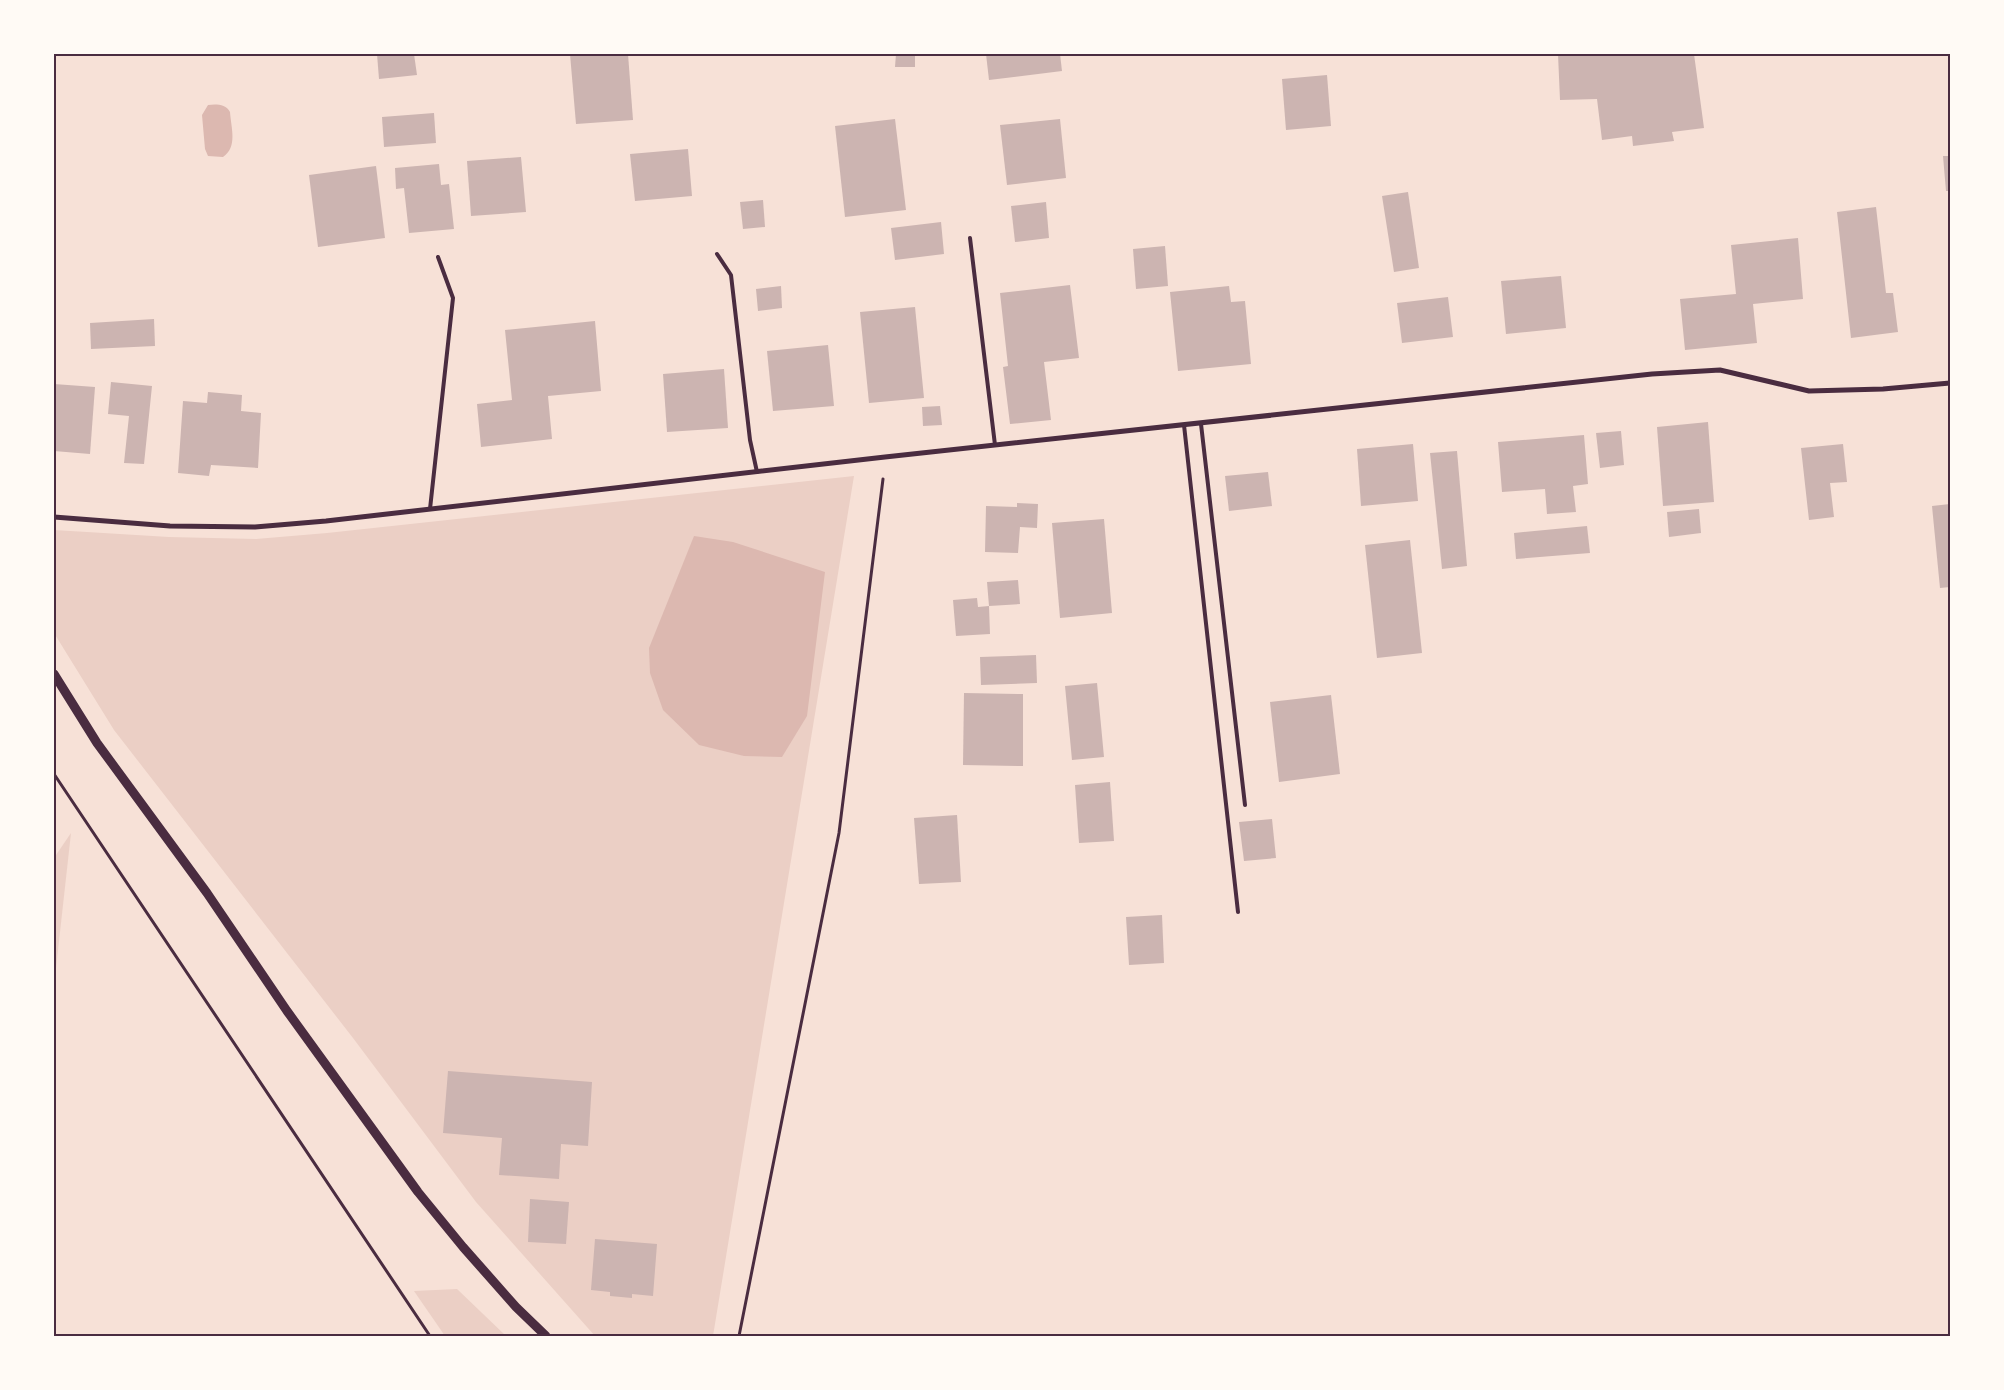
<svg xmlns="http://www.w3.org/2000/svg" width="2004" height="1390" font-family="Barlow,sans-serif">
  <style>
    .green { fill: #ebcfc5 }
    .water { fill: #dcb8b0 }
    .building { fill: #ccb4b1 }
    .lines { fill: none; stroke-linecap: round; stroke-linejoin: round }
    .path { stroke: #4a2c40; stroke-width: 3 }
    .service { stroke: #4a2c40; stroke-width: 4 }
    .minor { stroke: #4a2c40; stroke-width: 5 }
    .tertiary { stroke: #4a2c40; stroke-width: 9 }
    .neatline { fill: none; stroke: #4a2c40; stroke-width: 2 }
  </style>
  <rect width="100%" height="100%" fill="#f7e1d7"/>
  <!-- green -->
  <g class="green">
    <path d="M854,476L713,1336H595L476,1202L353,1038L114,730L54,633V530L169,537L256,539L327,533Z"/>
    <path d="M71,833L54,986V858Z"/>
    <path d="M457,1289L506,1336H445L414,1291Z"/>
  </g>
  <!-- water -->
  <g class="water">
    <path d="M208,105C216,104 226,104 230,112C231,128 238,147 223,157L208,156L205,149L202,115Z"/>
    <path d="M694,536L733,542L825,572L807,716L782,757L744,756L699,745L663,710L650,673L649,648Z"/>
  </g>
  <!-- building -->
  <g class="building">
    <path d="M377,54H414L417,75L379,79Z"/>
    <path d="M570,54H628L633,120L576,124Z"/>
    <path d="M896,54H915V67H895Z"/>
    <path d="M986,54H1060L1062,71L989,80Z"/>
    <path d="M1558,54H1694L1704,128L1672,132L1674,141L1633,146L1632,136L1602,140L1597,99L1560,100Z"/>
    <path d="M1327,75L1331,126L1286,130L1282,79Z"/>
    <path d="M434,113L436,143L384,147L382,117Z"/>
    <path d="M895,119L906,210L845,217L835,126Z"/>
    <path d="M1060,119L1066,178L1007,185L1000,125Z"/>
    <path d="M688,149L692,196L635,201L630,154Z"/>
    <path d="M1943,156H1950V191H1946Z"/>
    <path d="M521,157L526,212L471,216L467,161Z"/>
    <path d="M439,164L441,185L449,184L454,229L409,233L404,188L396,189L395,168Z"/>
    <path d="M376,166L385,238L318,247L309,175Z"/>
    <path d="M1408,192L1419,268L1394,272L1382,196Z"/>
    <path d="M763,200L765,227L743,229L740,202Z"/>
    <path d="M1046,202L1049,238L1015,242L1011,206Z"/>
    <path d="M1876,207L1886,293H1893L1898,332L1851,338L1837,212Z"/>
    <path d="M941,222L944,254L895,260L891,228Z"/>
    <path d="M1798,238L1803,299L1753,304L1757,343L1685,350L1680,299L1736,294L1731,245Z"/>
    <path d="M1165,246L1168,286L1136,289L1133,249Z"/>
    <path d="M1561,276L1566,328L1506,334L1501,281Z"/>
    <path d="M1070,285L1079,358L1044,362L1051,420L1010,424L1003,367L1008,366L1000,293Z"/>
    <path d="M781,286L782,308L758,311L756,289Z"/>
    <path d="M1229,286L1231,302L1245,301L1251,364L1178,371L1170,292Z"/>
    <path d="M1448,297L1453,337L1402,343L1397,303Z"/>
    <path d="M915,307L924,398L869,403L860,312Z"/>
    <path d="M154,319L155,346L91,349L90,323Z"/>
    <path d="M595,321L601,391L548,396L552,439L481,447L477,404L512,400L505,330Z"/>
    <path d="M828,345L834,406L773,411L767,351Z"/>
    <path d="M724,369L728,428L667,432L663,374Z"/>
    <path d="M111,382L152,386L144,464L124,463L129,416L108,414Z"/>
    <path d="M54,384L95,387L90,454L54,451Z"/>
    <path d="M208,392L242,395L241,411L261,413L258,468L211,465L209,476L178,473L183,401L207,403Z"/>
    <path d="M940,406L942,425L923,426L922,407Z"/>
    <path d="M1708,422L1714,502L1663,506L1657,427Z"/>
    <path d="M1621,431L1624,465L1600,468L1596,433Z"/>
    <path d="M1584,435L1588,484L1573,486L1576,512L1547,514L1545,489L1502,492L1498,442Z"/>
    <path d="M1413,444L1418,501L1361,506L1357,449Z"/>
    <path d="M1843,444L1847,482L1830,483L1834,517L1809,520L1801,448Z"/>
    <path d="M1457,451L1467,566L1442,569L1430,453Z"/>
    <path d="M1268,472L1272,506L1229,511L1225,476Z"/>
    <path d="M1017,503L1038,504L1037,528L1020,527L1018,553L985,552L986,506L1017,507Z"/>
    <path d="M1950,504V587L1940,588L1932,506Z"/>
    <path d="M1699,509L1701,533L1669,537L1667,512Z"/>
    <path d="M1104,519L1112,613L1060,618L1052,523Z"/>
    <path d="M1587,526L1590,553L1516,559L1514,533Z"/>
    <path d="M1410,540L1422,653L1377,658L1365,545Z"/>
    <path d="M1018,580L1020,604L989,606L987,582Z"/>
    <path d="M977,598L978,607L989,606L990,634L956,636L953,600Z"/>
    <path d="M1036,655L1037,683L981,685L980,657Z"/>
    <path d="M1097,683L1104,757L1072,760L1065,686Z"/>
    <path d="M964,693L1023,694V766L963,765Z"/>
    <path d="M1331,695L1340,774L1279,782L1270,702Z"/>
    <path d="M1110,782L1114,841L1079,843L1075,785Z"/>
    <path d="M957,815L961,882L919,884L914,818Z"/>
    <path d="M1272,819L1276,858L1244,861L1239,822Z"/>
    <path d="M1162,915L1164,963L1129,965L1126,917Z"/>
    <path d="M448,1071L592,1082L588,1146L561,1144L559,1179L499,1175L502,1138L443,1133Z"/>
    <path d="M530,1199L569,1202L566,1244L528,1242Z"/>
    <path d="M595,1239L657,1244L653,1296L632,1294V1298L610,1296V1292L591,1290Z"/>
  </g>
  <g class="lines">
    <!-- path -->
    <g class="path">
      <path d="M54,774L430,1336"/>
      <path d="M739,1336L839,833L883,479"/>
    </g>
    <!-- service -->
    <g class="service">
      <path d="M970,238L995,445"/>
      <path d="M717,254L731,275L750,440L757,472"/>
      <path d="M1201,424L1245,805"/>
      <path d="M1184,425L1238,912"/>
      <path d="M430,509L453,298L438,257"/>
    </g>
    <!-- minor -->
    <path class="minor" d="M54,517L170,526L255,527L326,521L885,457L1652,374L1720,370L1809,391L1883,389L1950,383"/>
    <!-- tertiary -->
    <path class="tertiary" d="M54,674L97,743L207,893L287,1011L418,1192L463,1247L516,1307L546,1336"/>
  </g>
  <!-- border -->
  <rect width="2004" height="1390" fill="none" stroke="#fffaf5" stroke-width="110"/>
  <rect x="55" y="55" width="1894" height="1280" class="neatline"/>
</svg>
